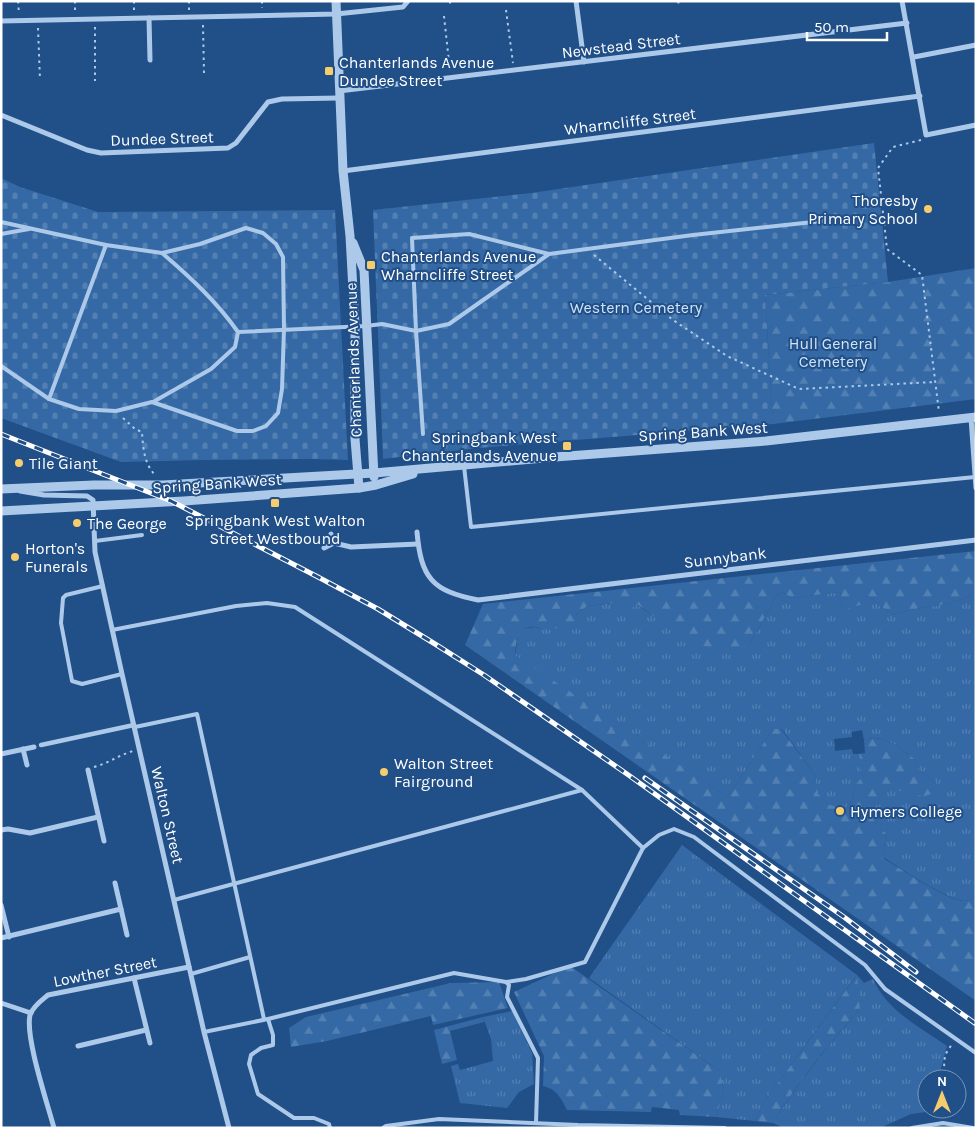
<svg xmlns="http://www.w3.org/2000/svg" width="977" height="1129" font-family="Karla,sans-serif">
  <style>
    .grass { fill: url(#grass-tufts) }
    .forest { fill: url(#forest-firs) }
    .cemetery { fill: url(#cemetery-stones) }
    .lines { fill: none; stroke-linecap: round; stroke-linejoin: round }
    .path { stroke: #acc9ea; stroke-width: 2; stroke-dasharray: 2.5 4; stroke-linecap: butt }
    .service { stroke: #acc9ea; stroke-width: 4 }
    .pedestrian { stroke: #acc9ea; stroke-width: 4.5 }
    .minor { stroke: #acc9ea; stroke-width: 5 }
    .tertiary { stroke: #acc9ea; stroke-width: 9 }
    .rail-casing { stroke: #fff; stroke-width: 5 }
    .rail { stroke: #214f88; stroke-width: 3; stroke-dasharray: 9; stroke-linecap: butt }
    .poi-dot { fill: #f6cd6d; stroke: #214f88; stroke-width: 2 }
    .labels { text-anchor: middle; stroke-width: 4; stroke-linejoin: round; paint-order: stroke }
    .street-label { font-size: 16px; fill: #fff; stroke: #214f88 }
    .poi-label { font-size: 16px; fill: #fff; stroke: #214f88; text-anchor: start }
    .park-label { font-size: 16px; fill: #d0e3f7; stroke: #214f88 }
  </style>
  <defs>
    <pattern id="grass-tufts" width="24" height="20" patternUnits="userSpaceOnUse" patternTransform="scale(1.25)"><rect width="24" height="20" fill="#3569a5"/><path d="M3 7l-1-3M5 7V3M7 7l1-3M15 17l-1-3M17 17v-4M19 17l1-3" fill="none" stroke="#5380b2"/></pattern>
    <pattern id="forest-firs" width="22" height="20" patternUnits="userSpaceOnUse" patternTransform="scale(1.25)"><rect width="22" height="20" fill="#3569a5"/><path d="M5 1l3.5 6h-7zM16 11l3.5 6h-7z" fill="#5380b2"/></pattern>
    <pattern id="cemetery-stones" width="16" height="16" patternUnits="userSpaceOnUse" patternTransform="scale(1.25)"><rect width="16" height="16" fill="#3569a5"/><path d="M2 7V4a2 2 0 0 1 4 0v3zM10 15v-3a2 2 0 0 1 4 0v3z" fill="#5380b2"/></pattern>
  </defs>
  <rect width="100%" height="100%" fill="#214f88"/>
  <!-- grass -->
  <g class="grass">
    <path d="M782,592L792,598L840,592L843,610L865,596L872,598L877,604L895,615C921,604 953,608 976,592V896C972,898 968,901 965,901C947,900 900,868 883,857L886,833L877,827L872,816L874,809L886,787L925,796L936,782L918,770L915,759C897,748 886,733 864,740L862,730L852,732V737L834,739L835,751L852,749L853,754H859L863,777L854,787L853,799L846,808L830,805L817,794L815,775L782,729H773L728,797L515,656L518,635L523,629L534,627L542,629L576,615L587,606L614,603L637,605L688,640L749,645L777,595Z"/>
    <path d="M682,845L857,975L864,983L873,979C887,1011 920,1027 947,1046L941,1068V1079H927V1109L941,1110L911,1114L880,1128H784L773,1123C798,1083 828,1045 860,1009L856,976L764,1102L755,1121L716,1117L724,1091L721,1077V1072L589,978Z"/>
    <path d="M512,1011L532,1053L534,1084L519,1092L507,1108L460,1103L451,1066L458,1064L460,1070L493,1061L491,1039L483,1017Z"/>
  </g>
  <!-- forest -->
  <g class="forest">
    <path d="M976,268V399L773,424L765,295L888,282Z"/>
    <path d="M976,551V592C953,608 921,604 895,615L877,604L872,598L865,596L863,604L843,610L840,592L792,598L782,592L777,595L749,645C738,647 727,649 715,648C686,646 660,620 638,605L625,610L614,603L587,606L576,615L575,623C565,626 554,630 543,629C541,629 538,627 535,627C518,625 516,642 515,655L728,797L773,729H781L815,775L818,794L830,805L846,808L853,799L854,787L862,777L859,754L865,753L864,740C886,733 897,748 915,759L918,770L936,782V792L925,796L886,788L874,809L872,816L877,827L886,833L883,858C900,868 947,901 965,901C968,901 972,898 976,896V1001L465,645L483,604Z"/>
    <path d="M570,966L721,1072V1077L724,1091L716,1117L680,1115L679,1110L652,1107L651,1112L567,1110C561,1098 557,1089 543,1086L544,1056L514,992Z"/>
    <path d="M857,975L860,1009C828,1045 798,1082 773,1123L755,1121L764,1102Z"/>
    <path d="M499,982L508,1008L433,1025L431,1016L327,1041L291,1047L289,1028L306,1017L451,983Z"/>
    <path d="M483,1017L484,1022L450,1031L457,1060L442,1064L434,1030Z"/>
  </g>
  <!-- cemetery -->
  <g class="cemetery">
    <path d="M874,143L888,282L765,295L773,424L478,448L383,459L373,210L531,193Z"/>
    <path d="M1,178L20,187L98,212L335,210L348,460L313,459L205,460L121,462L1,418Z"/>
  </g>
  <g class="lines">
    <!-- path -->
    <g class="path">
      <path d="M18,1L19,14"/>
      <path d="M75,1V13"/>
      <path d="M134,1V11"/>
      <path d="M189,1V10"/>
      <path d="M262,1V8"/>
      <path d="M450,1V4"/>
      <path d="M678,1L679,5"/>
      <path d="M506,10L513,63"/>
      <path d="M444,16L450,71"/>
      <path d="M203,25L204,74"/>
      <path d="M95,27V81"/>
      <path d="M38,28L40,80"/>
      <path d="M921,140L893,147L878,168L887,249L922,275L939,412"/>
      <path d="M594,255L673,320L727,356L799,389L935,382"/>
      <path d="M123,418L135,429L142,432C143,448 144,463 155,475"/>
      <path d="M94,767C109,763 119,755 133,751"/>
      <path d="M943,1079L945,1055L952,1044"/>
      <path d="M943,1115V1109"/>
    </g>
    <!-- service -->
    <g class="service">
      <path d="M1,222L106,245L162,253L200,244L246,228L263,233L276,244L283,257L284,329L282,389L278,413L266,426L253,431H237L152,402L116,411L79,409L49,399L1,366"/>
      <path d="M1,234L29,229"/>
      <path d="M238,332L366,326L382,324L416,331L412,238L469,234L549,254"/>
      <path d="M49,399L106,245"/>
      <path d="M153,402L211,369L235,347L238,332C217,302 190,277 162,253"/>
      <path d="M423,434L416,331L449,324L549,254L693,235L823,221"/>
      <path d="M464,466L471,527L975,477"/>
      <path d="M95,541L142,535"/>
      <path d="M103,586L66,595L63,598L61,623L72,681L82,684L122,674"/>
      <path d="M112,630L236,606L267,603L295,607L582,790L643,848"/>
      <path d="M135,727L197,714L264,1019"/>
      <path d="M174,900L582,790"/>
      <path d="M191,974L250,957"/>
      <path d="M506,982L509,985L507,997L538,1058L536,1123"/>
      <path d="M268,1019L273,1035V1045L261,1048L251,1055L249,1064L258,1094L294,1118H314L329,1124L330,1128"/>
      <path d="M204,1032L268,1019L454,973L506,982L526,979L585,962L643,848L659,835L674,829L694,837L865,965L885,989L976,1053"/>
      <path d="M383,1128L386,1126L439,1119L578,1125L725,1128"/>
      <path d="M912,1128L943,1123L973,1128"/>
    </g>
    <!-- pedestrian -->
    <path class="pedestrian" d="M41,745L134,725"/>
    <!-- minor -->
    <g class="minor">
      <path d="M576,1L584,62"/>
      <path d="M902,1L926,135L976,125"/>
      <path d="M149,18L150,60"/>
      <path d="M1,21L336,14L403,7L408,1"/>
      <path d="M914,57L976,45"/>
      <path d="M339,91L907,23"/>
      <path d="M1,115L87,150L101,153L228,148L236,143L268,102L282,99L339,98"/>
      <path d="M343,171L920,96"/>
      <path d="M971,418L976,488"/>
      <path d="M20,491L44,495L87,496L93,500L95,552L122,674L204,1032L229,1128"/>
      <path d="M417,532C421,578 432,591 478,600L976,540"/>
      <path d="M334,543L351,547L418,544"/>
      <path d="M324,548L334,543L331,534"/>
      <path d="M23,749L27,765"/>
      <path d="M1,754L34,747"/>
      <path d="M88,770L104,841"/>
      <path d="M1,830L8,829L30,833L98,817"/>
      <path d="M115,883L127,935"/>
      <path d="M1,905L9,937"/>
      <path d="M1,938L121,909"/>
      <path d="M134,978L150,1043"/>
      <path d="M1,1003L31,1013"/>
      <path d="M78,1046L146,1030"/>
      <path d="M54,1128C47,1102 25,1037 30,1015C33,1006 42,1000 48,995L189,967"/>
    </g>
    <!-- tertiary -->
    <g class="tertiary">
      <path d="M336,1L343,171L350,236L355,326V439L359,488"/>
      <path d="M353,243L364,270L374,477"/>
      <path d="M1,489L94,485H163L374,473L555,457L766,441L976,417"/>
      <path d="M1,511L184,501L359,488L376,485L413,474"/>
    </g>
    <defs>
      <g id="rail">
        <path d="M1,434L171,501L318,577L378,609L435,644L484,675L627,774L976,1024"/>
        <path d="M645,778L844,917L916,972"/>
      </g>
    </defs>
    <!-- rail casing -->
    <use href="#rail" class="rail-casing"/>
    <!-- rail -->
    <use href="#rail" class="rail"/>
  </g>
  <!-- markers -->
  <g class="poi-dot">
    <rect x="324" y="66" width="10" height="10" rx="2.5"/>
    <circle cx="928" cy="209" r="5"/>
    <rect x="366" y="260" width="10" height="10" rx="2.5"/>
    <rect x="562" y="441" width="10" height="10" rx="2.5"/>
    <circle cx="19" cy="463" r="5"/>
    <rect x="270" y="498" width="10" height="10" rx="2.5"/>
    <circle cx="77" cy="523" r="5"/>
    <circle cx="15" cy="557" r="5"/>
    <circle cx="384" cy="772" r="5"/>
    <circle cx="840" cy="811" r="5"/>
  </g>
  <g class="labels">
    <!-- street labels -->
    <g class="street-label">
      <text transform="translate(621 45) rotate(-7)" y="6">Newstead Street</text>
      <text transform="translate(630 121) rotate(-7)" y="6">Wharncliffe Street</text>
      <text transform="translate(162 138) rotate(-2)" y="6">Dundee Street</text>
      <text transform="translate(353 360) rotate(-92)" y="6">Chanterlands Avenue</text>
      <text transform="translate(703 431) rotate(-4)" y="6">Spring Bank West</text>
      <text transform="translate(217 483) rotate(-4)" y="6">Spring Bank West</text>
      <text transform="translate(725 557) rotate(-7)" y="6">Sunnybank</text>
      <text transform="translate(168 815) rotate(77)" y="6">Walton Street</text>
      <text transform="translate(105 971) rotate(-11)" y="6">Lowther Street</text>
    </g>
    <!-- poi labels -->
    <g class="poi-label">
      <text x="339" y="68">Chanterlands Avenue<tspan x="339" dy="18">Dundee Street</tspan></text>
      <text x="918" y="206" text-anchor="end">Thoresby<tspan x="918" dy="18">Primary School</tspan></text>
      <text x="381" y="262">Chanterlands Avenue<tspan x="381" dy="18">Wharncliffe Street</tspan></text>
      <text x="557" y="443" text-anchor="end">Springbank West<tspan x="557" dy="18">Chanterlands Avenue</tspan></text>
      <text x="29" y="469">Tile Giant</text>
      <text x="275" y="526" text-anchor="middle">Springbank West Walton<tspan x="275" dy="18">Street Westbound</tspan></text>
      <text x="87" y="529">The George</text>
      <text x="25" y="554">Horton's<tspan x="25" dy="18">Funerals</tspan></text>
      <text x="394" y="769">Walton Street<tspan x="394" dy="18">Fairground</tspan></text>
      <text x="850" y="817">Hymers College</text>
    </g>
    <!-- park labels -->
    <g class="park-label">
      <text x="636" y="313">Western Cemetery</text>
      <text x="833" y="349">Hull General<tspan x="833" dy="18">Cemetery</tspan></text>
    </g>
  </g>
  <!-- border -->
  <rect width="977" height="1129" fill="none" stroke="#ffffff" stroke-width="5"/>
  <!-- north arrow -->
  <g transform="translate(942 1094)"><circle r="24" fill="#214f88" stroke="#7a95b8"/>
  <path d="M0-4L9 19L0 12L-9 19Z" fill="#f6cd6d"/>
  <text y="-8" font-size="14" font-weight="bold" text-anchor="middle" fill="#ffffff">N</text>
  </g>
  <!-- scale -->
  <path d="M807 32v8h80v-8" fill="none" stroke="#ffffff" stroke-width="2.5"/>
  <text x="814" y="32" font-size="15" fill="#ffffff" stroke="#214f88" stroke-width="4" paint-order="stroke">50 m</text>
</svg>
